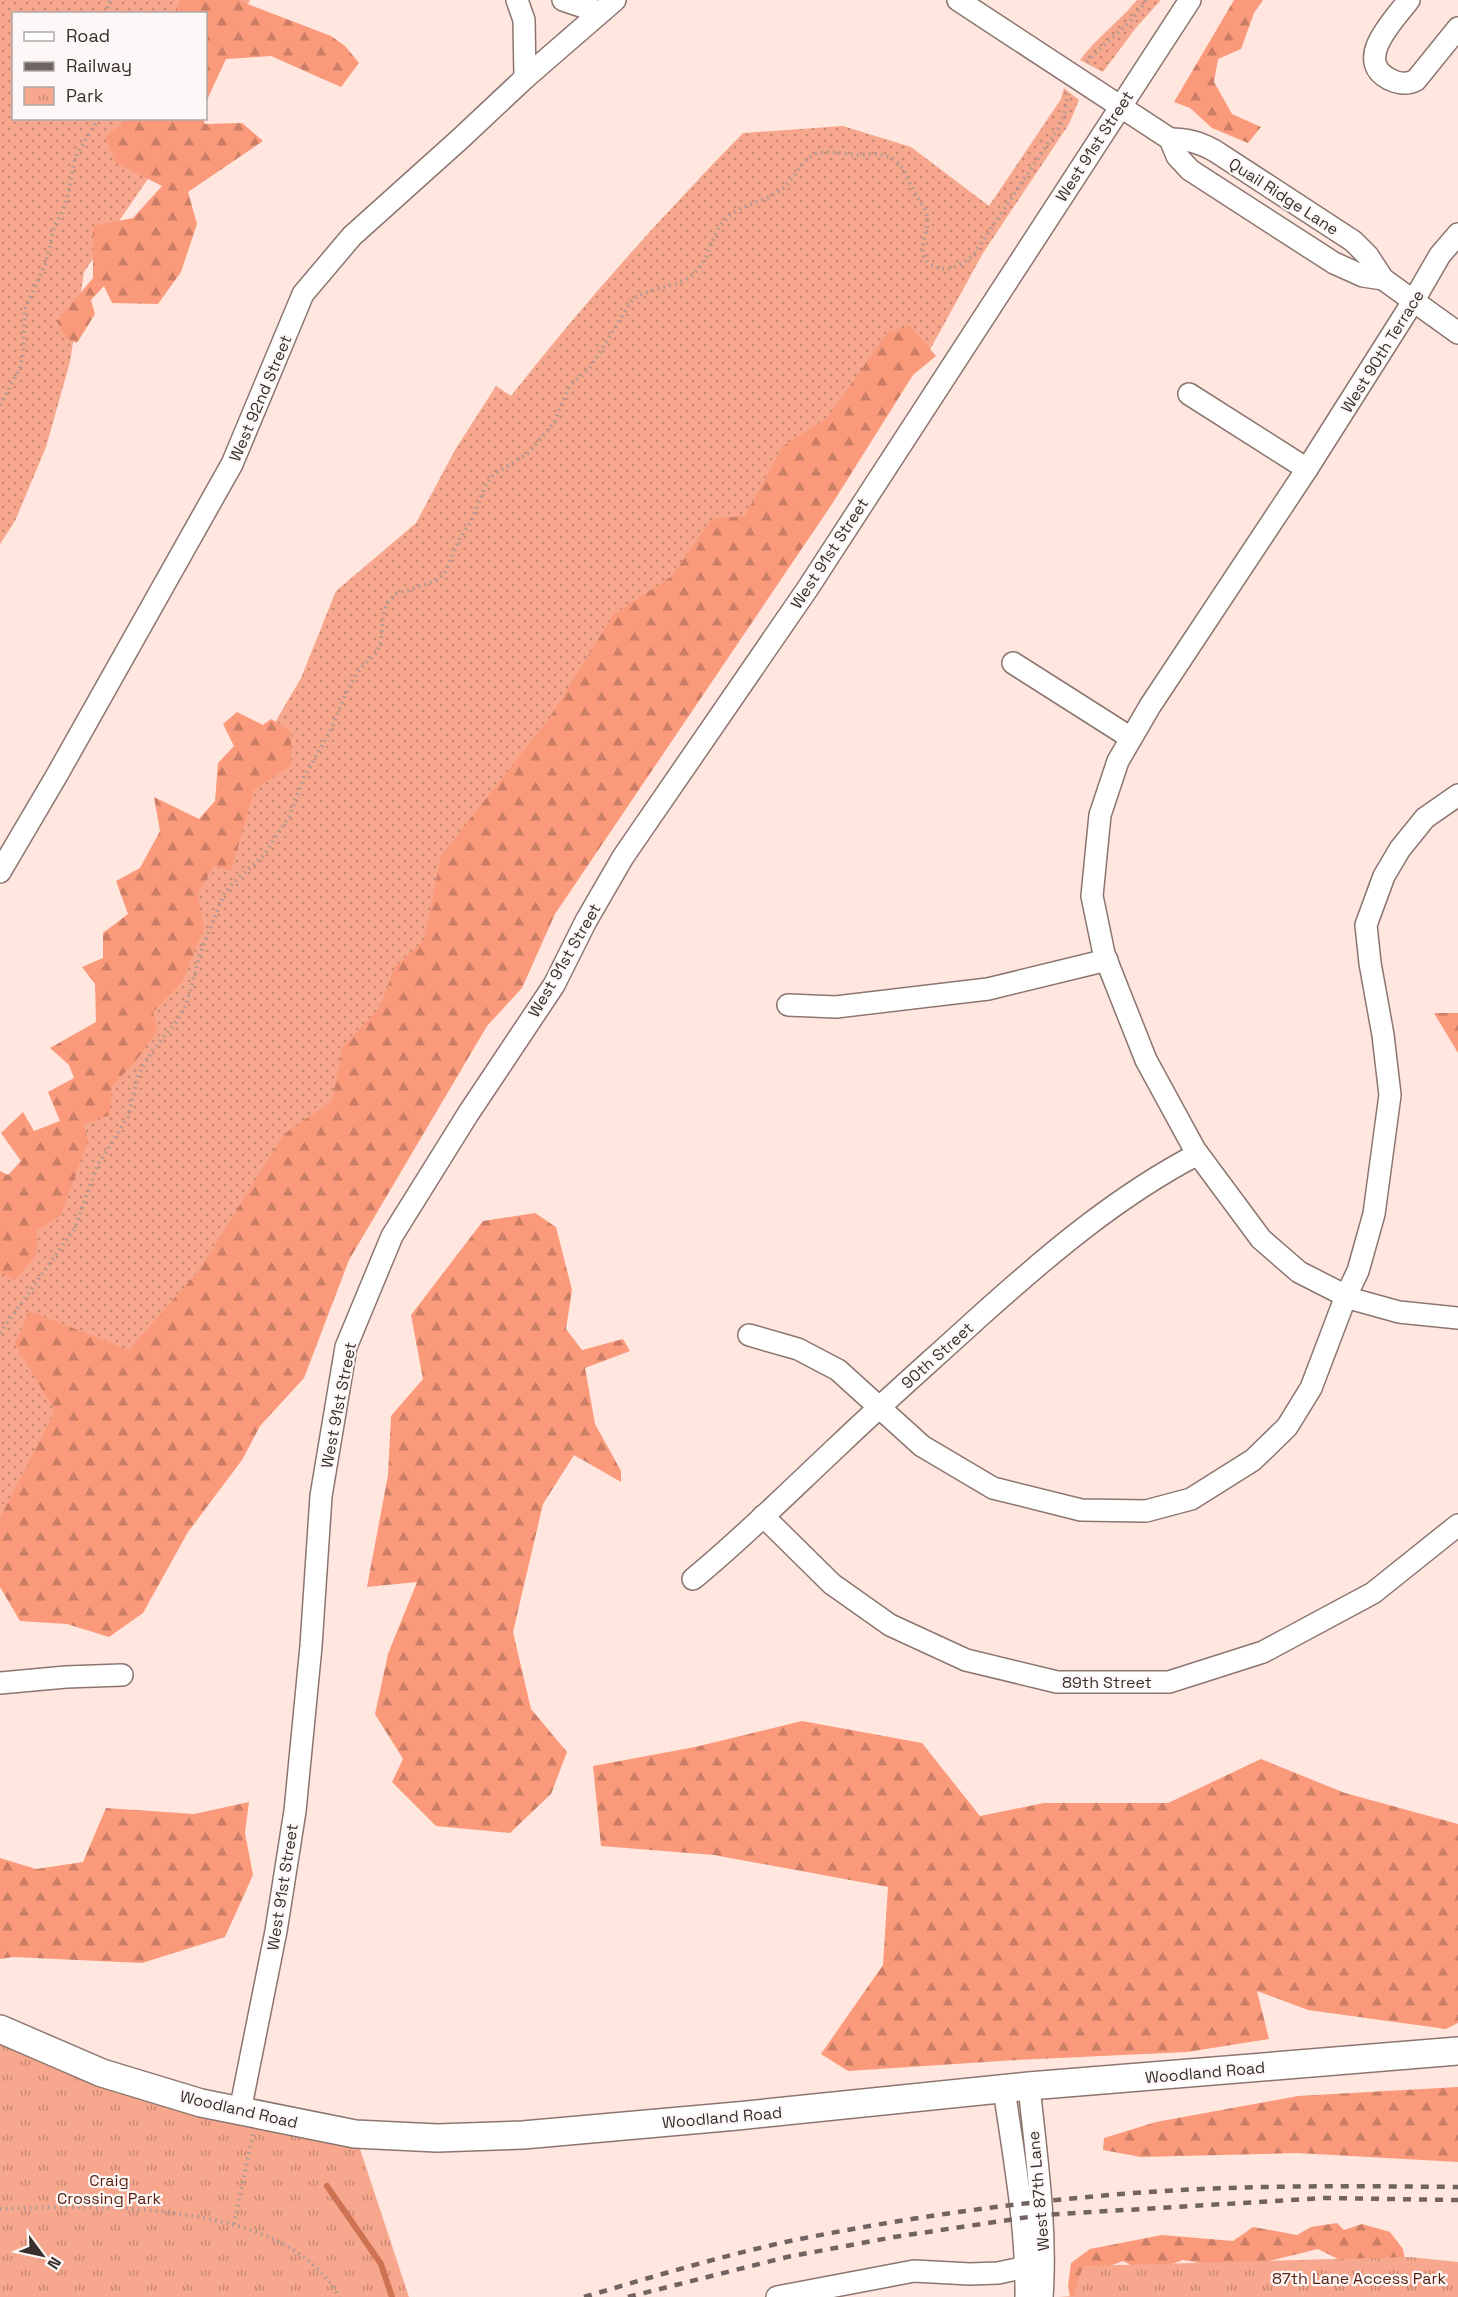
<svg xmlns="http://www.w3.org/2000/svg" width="1458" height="2297" font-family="'Space Grotesk',sans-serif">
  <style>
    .grass { fill: url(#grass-dots) }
    .forest { fill: url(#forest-firs) }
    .park { fill: url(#park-tufts) }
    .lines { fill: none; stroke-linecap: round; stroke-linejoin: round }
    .stream { stroke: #ce7254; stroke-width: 6 }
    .minor-casing { stroke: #8b766f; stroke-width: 24 }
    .major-casing { stroke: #8b766f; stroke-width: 30 }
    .path { stroke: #ac9a94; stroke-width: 4; stroke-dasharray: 1.5 4.5; stroke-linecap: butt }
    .minor { stroke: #fff; stroke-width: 21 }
    .major { stroke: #fff; stroke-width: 27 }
    .rail { stroke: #71635f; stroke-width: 4.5; stroke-dasharray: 8 8; stroke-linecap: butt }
    .labels { text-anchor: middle; stroke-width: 4.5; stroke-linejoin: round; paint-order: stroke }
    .street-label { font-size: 16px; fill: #382f2c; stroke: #fdf8f7 }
    .park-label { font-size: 16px; fill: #5a1f0b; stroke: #fdf8f7 }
  </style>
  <defs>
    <pattern id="grass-dots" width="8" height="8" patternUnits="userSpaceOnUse" patternTransform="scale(1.5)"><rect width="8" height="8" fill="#f7a78d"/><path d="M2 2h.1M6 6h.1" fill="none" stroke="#c98873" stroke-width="1.8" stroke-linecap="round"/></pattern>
    <pattern id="forest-firs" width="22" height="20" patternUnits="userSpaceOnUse" patternTransform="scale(1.5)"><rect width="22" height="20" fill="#fa9a7b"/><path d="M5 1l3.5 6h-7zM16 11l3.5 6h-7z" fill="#cb7e65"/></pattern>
    <pattern id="park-tufts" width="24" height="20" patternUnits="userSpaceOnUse" patternTransform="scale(1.5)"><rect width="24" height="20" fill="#f7a78d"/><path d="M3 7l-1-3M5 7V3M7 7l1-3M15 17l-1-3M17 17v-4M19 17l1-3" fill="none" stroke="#c98873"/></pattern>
  </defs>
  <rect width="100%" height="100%" fill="#ffe6de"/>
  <!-- grass -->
  <g class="grass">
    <path d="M0,0H250L206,91V14H14V118L189,119L84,272L70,362L46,447L15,521L0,544Z"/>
    <path d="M1137,0H1161L1135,29L1103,72L1080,60C1096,38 1119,22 1137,0Z"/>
    <path d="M1064,88L1079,100L1069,124L983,253L926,357L0,1528V1231L34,1183L256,755L301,678L336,591L416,523L455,450L496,386L511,396C583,304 661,217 743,133L843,126L911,147L989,206L1061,99Z"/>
  </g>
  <!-- forest -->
  <g class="forest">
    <path d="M180,0H237L331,36L345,46L359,63L341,87L271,56L226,59L206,102V14L175,13Z"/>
    <path d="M1234,0H1263L1254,13L1241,49L1218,59L1214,82L1232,114L1261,127L1248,143L1212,128L1190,108L1174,102Z"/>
    <path d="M203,119L205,124L242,123L263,141L188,192L197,224L181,272L158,304L112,303L104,286L91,300L95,314L77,343L66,338L57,321L93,278V226L133,218L162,186L116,163L105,137L127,119Z"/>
    <path d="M910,326L936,356L913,375L832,504L555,914L522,988L487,1026L349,1260L304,1378L260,1426L242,1460L188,1532L143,1613L109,1637L67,1624L20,1621L0,1587V1518L55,1411L15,1344L29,1311L129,1350L200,1269L284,1134L332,1101L343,1047L380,1007L395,967L424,940L441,856L548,720L614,614L672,576L712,519L745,516L783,446L827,418L888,332Z"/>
    <path d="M237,712L263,725L271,719L291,732V765L254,790L231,871L214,866L197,894L204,928L182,982L153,1012L157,1031L135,1062L112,1086L110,1115L84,1124L88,1141L61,1215L37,1230L36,1255L15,1280L0,1272V1171L8,1175L21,1161L1,1133L23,1112L34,1131L60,1121L48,1092L74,1078L69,1065L50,1048L96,1022L95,984L82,967L103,958V933L128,914L116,881L140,868L160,831L154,797L199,819L215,801L218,763L234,746L223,724Z"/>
    <path d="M1434,1013H1458V1053Z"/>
    <path d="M535,1213L556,1227L572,1290L566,1329L582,1350L623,1339L630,1351L585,1368L595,1424L621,1471V1482L574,1455L543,1504L513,1632L531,1709L567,1752L551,1794L510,1833L436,1826L392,1782L403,1759L375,1714L388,1654L417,1582L367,1587L388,1475L391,1416L423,1379L411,1315L483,1221Z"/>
    <path d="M802,1721L922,1743L980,1816L1044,1803H1168L1261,1759L1345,1793L1458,1824V2023L1446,2029L1308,2010L1257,1991L1269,2039L1187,2052L1016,2060L848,2071L821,2054L883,1965L888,1887L714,1855L601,1846L593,1766L695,1747Z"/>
    <path d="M249,1802L245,1833L253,1875L225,1937L142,1963L13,1957L0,1959V1858L36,1869L83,1862L106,1808L194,1814Z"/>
    <path d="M1458,2087V2162L1297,2153L1141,2157L1103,2150L1104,2138L1156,2122L1298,2096Z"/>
    <path d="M1337,2223L1344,2230L1362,2224L1390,2232L1403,2249L1406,2266L1348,2264L1318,2249L1236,2269L1183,2260L1147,2273L1123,2261L1091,2273L1088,2295L1070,2297L1068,2286L1071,2263L1090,2249L1162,2235L1233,2241L1253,2227L1297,2235L1311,2227Z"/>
  </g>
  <!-- park -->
  <g class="park">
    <path d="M0,2029L42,2049L355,2134L409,2297H0Z"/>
    <path d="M1410,2257L1458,2262V2297H1058L1073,2296L1083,2266Z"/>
  </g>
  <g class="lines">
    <!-- stream -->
    <path class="stream" d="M327,2186L381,2264L392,2297"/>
    <defs>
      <g id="minor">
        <path d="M517,0L524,20L525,78"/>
        <path d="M563,0L599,12"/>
        <path d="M958,0L1170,139L1177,156L1190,170L1334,263L1363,276L1383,279"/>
        <path d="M1409,0C1394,20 1353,60 1389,79C1399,84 1407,85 1416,80L1458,28"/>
        <path d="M1170,139C1187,139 1199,142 1215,151L1353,241L1368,256L1383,279L1458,333"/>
        <path d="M1458,234L1440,255L1414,300L1307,469L1150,706L1118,761L1100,815L1092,896L1104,954L1146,1060L1195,1150L1261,1239L1299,1272L1352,1299L1399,1312L1458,1318"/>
        <path d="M1189,394L1307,469"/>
        <path d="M1013,663L1131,738"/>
        <path d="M0,872L57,775L232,464L303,294L352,236L460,139L525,78L615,0"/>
        <path d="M788,1005L836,1007L988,989L1107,960"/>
        <path d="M749,1335L798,1349L838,1370L922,1446L993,1488L1081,1510L1146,1511L1191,1499L1253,1460L1287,1427L1311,1388L1346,1296L1358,1271L1374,1214L1390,1095L1383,1035L1370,963L1366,925L1384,876L1400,849L1425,818L1458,795"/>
        <path d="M763,1516L832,1584L890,1625L966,1660L1057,1682H1169L1263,1652L1373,1593L1458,1525"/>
        <path d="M693,1579C744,1537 790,1491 838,1446C884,1402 932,1360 979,1317C1047,1256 1117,1196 1198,1154"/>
        <path d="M0,1683L66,1677L122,1675"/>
        <path d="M1029,2086C1036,2156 1047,2226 1042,2297"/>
        <path d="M1004,2089C1014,2158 1027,2227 1026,2297"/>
        <path d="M240,2111L276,1931L295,1811L311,1646L321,1496L346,1347L392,1236L468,1114L554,985L586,921L623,857L808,588L1190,0"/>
        <path d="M777,2297L914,2271L970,2274L998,2273L1026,2267"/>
      </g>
      <path id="major" d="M0,2029L102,2073L201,2103L355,2134L437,2138L523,2135L737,2116L1029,2086L1458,2051"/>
    </defs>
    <!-- minor casing -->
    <use href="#minor" class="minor-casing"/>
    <!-- major casing -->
    <use href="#major" class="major-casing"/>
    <!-- path -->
    <g class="path">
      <path d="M106,14L110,0"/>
      <path d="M1087,62C1106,40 1131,26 1146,0"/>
      <path d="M0,405L20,368L23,355L25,309L46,262L54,227L63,211L68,195L74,163L78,152L99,118"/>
      <path d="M0,1333L75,1228L97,1166L128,1117L138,1075L153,1050L178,1020L187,1003L200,954L224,894L234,882L264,855L289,817L304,777L330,732L349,686L359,670L377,652L381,641L383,616L387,603L396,594L427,584L437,580L445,572L460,538L471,522L487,482L496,473L528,453L554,423L568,389L576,380L590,368L633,299C651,287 676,288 692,275C708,263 710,240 721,225C736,203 764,204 783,188C796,178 801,158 818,153C831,150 845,155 858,155C864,155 870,154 876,154C904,156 905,178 917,197C921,203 926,209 927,217C929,229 921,242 923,253C924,257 926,261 930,264C946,275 962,265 974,254L1063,121L1068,94"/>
      <path d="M0,2209C96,2205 287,2199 339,2297"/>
      <path d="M234,2224L253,2134"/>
    </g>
    <!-- minor -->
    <use href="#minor" class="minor"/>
    <!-- major -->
    <use href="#major" class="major"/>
    <!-- rail -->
    <g class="rail">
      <path d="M584,2297C652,2277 721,2256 790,2241C913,2216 1038,2199 1163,2191C1261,2185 1360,2186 1458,2187"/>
      <path d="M628,2297L787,2257L894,2237L1042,2215L1325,2198L1458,2200"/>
    </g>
  </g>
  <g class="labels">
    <!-- street labels -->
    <g class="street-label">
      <text transform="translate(1094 146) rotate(-57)" y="6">West 91st Street</text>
      <text transform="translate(1284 196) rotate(33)" y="6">Quail Ridge Lane</text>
      <text transform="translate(1382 351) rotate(-58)" y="6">West 90th Terrace</text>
      <text transform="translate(260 398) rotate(-67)" y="6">West 92nd Street</text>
      <text transform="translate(829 553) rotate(-57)" y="6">West 91st Street</text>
      <text transform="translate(564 960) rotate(-60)" y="6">West 91st Street</text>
      <text transform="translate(937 1355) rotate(-42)" y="6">90th Street</text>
      <text transform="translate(338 1405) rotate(-79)" y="6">West 91st Street</text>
      <text x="1107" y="1688">89th Street</text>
      <text transform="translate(282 1887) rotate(-81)" y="6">West 91st Street</text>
      <text transform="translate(1205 2072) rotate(-5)" y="6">Woodland Road</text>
      <text transform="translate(239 2109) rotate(13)" y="6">Woodland Road</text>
      <text transform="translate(722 2117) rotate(-5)" y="6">Woodland Road</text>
      <text transform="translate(1038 2191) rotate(-95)" y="6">West 87th Lane</text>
    </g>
    <!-- park labels -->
    <g class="park-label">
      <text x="109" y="2186">Craig<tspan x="109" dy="18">Crossing Park</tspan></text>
      <text x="1359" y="2284">87th Lane Access Park</text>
    </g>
  </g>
  <!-- legend -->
  <rect x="12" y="12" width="195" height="108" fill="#fdf8f7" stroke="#aea8a6" stroke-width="1.5"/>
  <rect x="24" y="32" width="30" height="9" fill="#ffffff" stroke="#aea8a6" stroke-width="1.5"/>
  <text x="66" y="42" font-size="18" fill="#382f2c">Road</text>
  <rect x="24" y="62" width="30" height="9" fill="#71635f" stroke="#aea8a6" stroke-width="1.5"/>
  <text x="66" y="72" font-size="18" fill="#382f2c">Railway</text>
  <rect x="24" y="87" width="30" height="18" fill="url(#park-tufts)" stroke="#aea8a6" stroke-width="1.5"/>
  <text x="66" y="102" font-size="18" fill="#382f2c">Park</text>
  <!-- north arrow -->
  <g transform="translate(42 2255) rotate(123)" stroke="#fdf8f7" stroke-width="4.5" paint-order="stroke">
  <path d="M0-4.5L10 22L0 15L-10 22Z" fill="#382f2c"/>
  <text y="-9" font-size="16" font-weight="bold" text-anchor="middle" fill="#382f2c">N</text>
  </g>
</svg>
